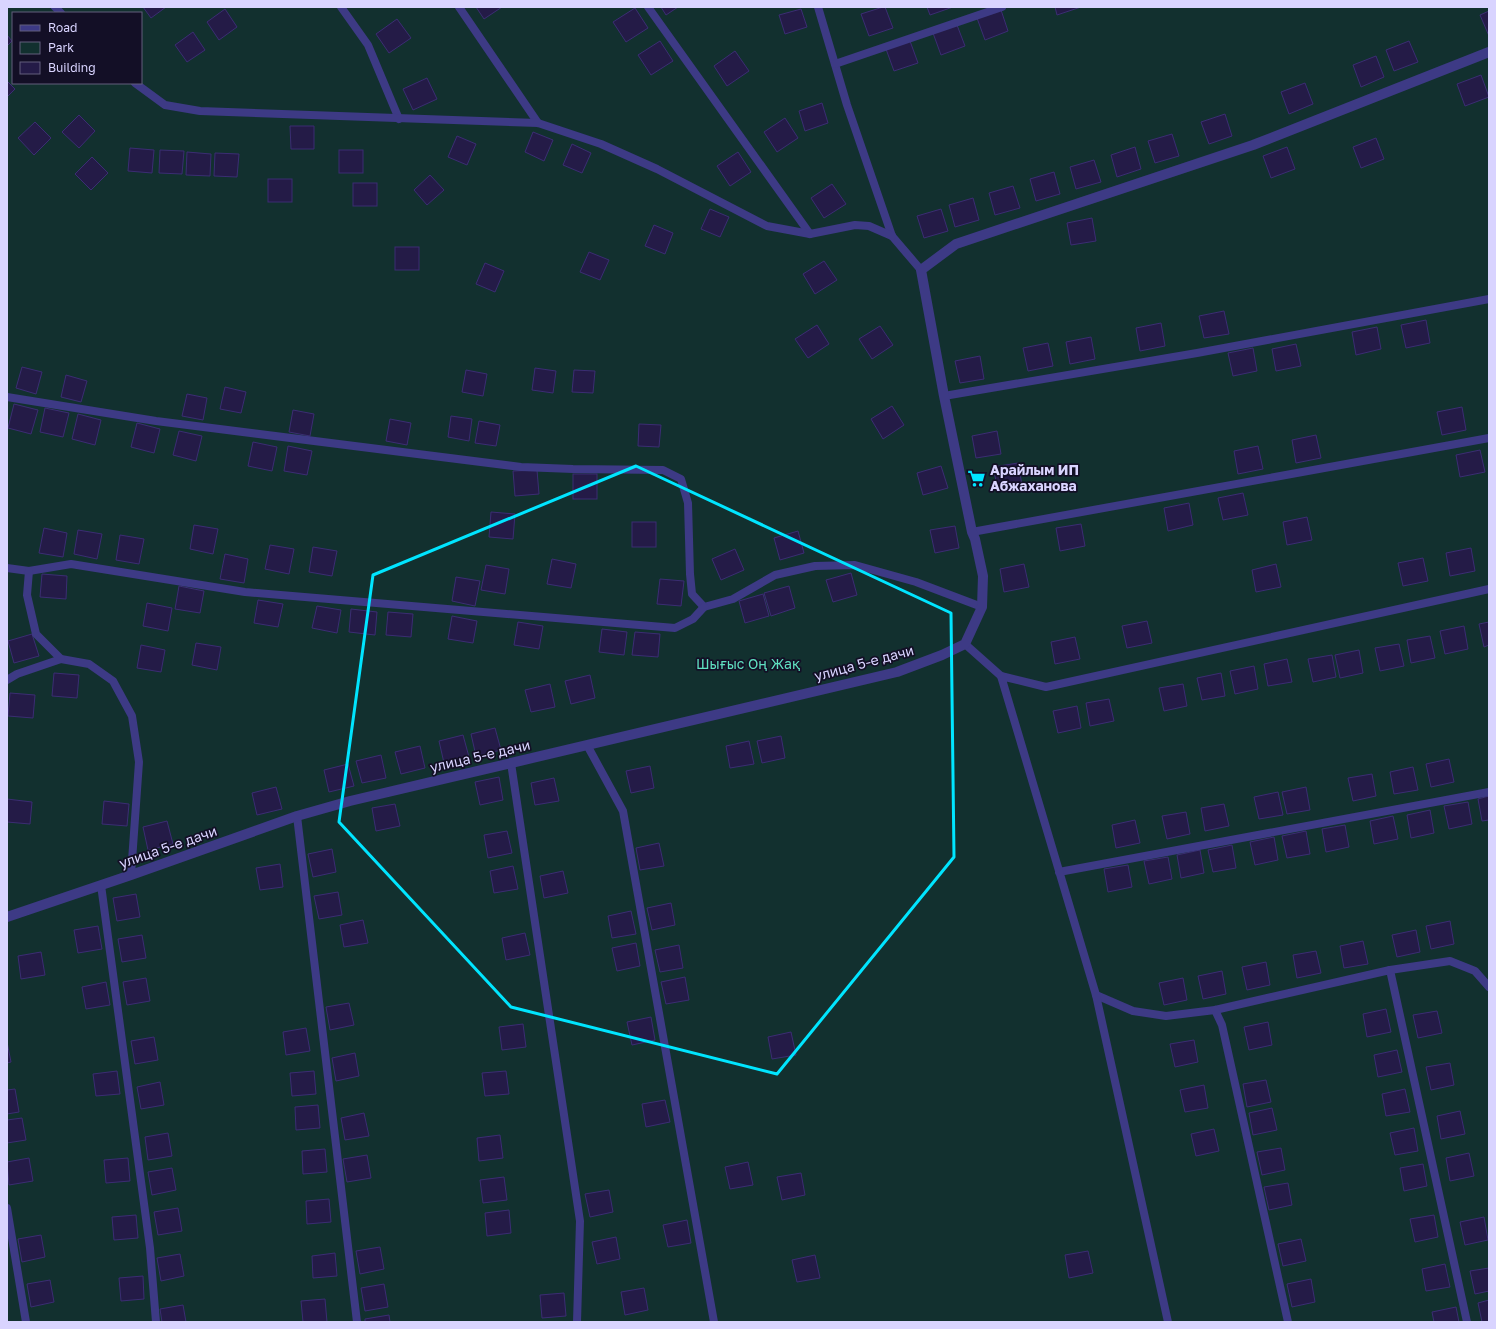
<svg xmlns="http://www.w3.org/2000/svg" width="1496" height="1329" font-family="'Golos Text',sans-serif">
  <style>
    .green { fill: #12302f; fill-rule: evenodd }
    .building { fill: #241b47; stroke: #3b2d73 }
    .lines { fill: none; stroke-linecap: round; stroke-linejoin: round }
    .lane { stroke: #3d3a85; stroke-width: 8 }
    .street { stroke: #3d3a85; stroke-width: 10 }
    .marked { fill: none; stroke: #00e5ff; stroke-width: 3; stroke-linejoin: round }
    .labels { text-anchor: middle; stroke-width: 3.5; stroke-linejoin: round; paint-order: stroke }
    .poi-label { font-size: 14px; font-weight: bold; fill: #d9d4ff; stroke: #130f26; text-anchor: start }
    .street-label { font-size: 14px; fill: #d9d4ff; stroke: #130f26 }
    .park-label { font-size: 14px; fill: #5fe0c0; stroke: #130f26 }
  </style>
  <rect width="100%" height="100%" fill="#130f26"/>
  <!-- green -->
  <path class="green" d="M7,7H1489V1322H7ZM13,13H141V83H13Z"/>
  <!-- building -->
  <g class="building">
    <path d="M143,7H166L151,18Z"/>
    <path d="M476,7H502L484,19Z"/>
    <path d="M661,7H678L666,15Z"/>
    <path d="M883,7H885L893,28L869,36L861,14Z"/>
    <path d="M927,7H953L930,15Z"/>
    <path d="M1055,7H1081L1057,15Z"/>
    <path d="M635,8L648,28L626,42L613,22Z"/>
    <path d="M225,9L237,27L219,40L207,22Z"/>
    <path d="M801,9L807,27L785,34L779,15Z"/>
    <path d="M1001,10L1008,31L985,40L977,18Z"/>
    <path d="M1489,11V36L1480,15Z"/>
    <path d="M397,19L411,38L389,53L376,34Z"/>
    <path d="M957,25L965,46L941,55L933,33Z"/>
    <path d="M193,32L205,50L187,62L175,45Z"/>
    <path d="M7,35L12,41L7,46Z"/>
    <path d="M660,41L673,61L651,75L638,55Z"/>
    <path d="M910,41L918,63L894,71L886,49Z"/>
    <path d="M1409,41L1418,62L1394,71L1386,50Z"/>
    <path d="M735,51L749,71L727,86L714,66Z"/>
    <path d="M1376,56L1384,77L1361,87L1353,65Z"/>
    <path d="M1481,75L1489,97L1465,106L1457,84Z"/>
    <path d="M427,78L437,99L413,110L403,89Z"/>
    <path d="M7,81L15,89L7,97Z"/>
    <path d="M1305,83L1313,104L1289,114L1281,92Z"/>
    <path d="M822,103L828,123L805,131L799,111Z"/>
    <path d="M1225,114L1232,136L1209,144L1201,122Z"/>
    <path d="M79,115L95,131L79,148L62,132Z"/>
    <path d="M785,118L798,138L777,152L764,132Z"/>
    <path d="M35,122L51,138L34,155L18,138Z"/>
    <path d="M290,126H314V149H291Z"/>
    <path d="M533,132L553,140L544,161L525,152Z"/>
    <path d="M1172,134L1179,156L1155,163L1148,141Z"/>
    <path d="M457,136L476,144L467,165L448,157Z"/>
    <path d="M1376,138L1384,159L1361,168L1353,147Z"/>
    <path d="M572,144L591,153L582,173L563,165Z"/>
    <path d="M1135,147L1141,169L1117,177L1111,155Z"/>
    <path d="M1287,147L1295,169L1271,178L1263,156Z"/>
    <path d="M130,148L154,150L152,173L128,171Z"/>
    <path d="M160,150L184,151L182,174L159,173Z"/>
    <rect x="339" y="150" width="24" height="23"/>
    <path d="M187,152L211,154L210,176L186,175Z"/>
    <path d="M738,152L751,172L730,186L717,166Z"/>
    <path d="M215,153L239,154L237,177L214,176Z"/>
    <path d="M92,157L108,173L91,190L75,174Z"/>
    <path d="M1094,160L1101,182L1076,189L1070,167Z"/>
    <path d="M1054,172L1060,194L1036,201L1030,179Z"/>
    <path d="M430,175L444,190L427,205L414,190Z"/>
    <rect x="268" y="179" width="24" height="23"/>
    <rect x="353" y="183" width="24" height="23"/>
    <path d="M832,184L846,204L824,218L811,198Z"/>
    <path d="M1013,186L1020,208L995,215L989,193Z"/>
    <path d="M973,198L979,220L955,227L949,205Z"/>
    <path d="M710,209L729,217L720,237L701,229Z"/>
    <path d="M941,209L948,231L924,238L917,216Z"/>
    <path d="M1092,218L1096,241L1071,245L1067,223Z"/>
    <path d="M654,225L673,233L665,254L645,246Z"/>
    <rect x="395" y="247" width="24" height="23"/>
    <path d="M589,252L609,260L600,280L580,272Z"/>
    <path d="M824,261L837,280L815,294L803,274Z"/>
    <path d="M485,263L504,271L495,292L476,284Z"/>
    <path d="M1224,311L1229,334L1204,338L1199,316Z"/>
    <path d="M1426,320L1430,343L1406,348L1401,325Z"/>
    <path d="M1161,323L1165,346L1140,351L1136,328Z"/>
    <path d="M817,325L829,344L808,358L795,339Z"/>
    <path d="M880,326L893,345L872,359L859,339Z"/>
    <path d="M1377,327L1381,349L1356,355L1352,332Z"/>
    <path d="M1091,337L1095,359L1070,364L1066,342Z"/>
    <path d="M1048,343L1053,366L1028,371L1023,348Z"/>
    <path d="M1296,344L1301,366L1276,371L1272,349Z"/>
    <path d="M1253,348L1257,371L1233,376L1228,353Z"/>
    <path d="M980,356L984,379L960,383L955,361Z"/>
    <path d="M22,367L42,372L36,394L16,388Z"/>
    <path d="M535,368L556,371L553,393L532,390Z"/>
    <path d="M466,370L487,374L483,396L462,392Z"/>
    <path d="M574,370L595,371L593,393L572,392Z"/>
    <path d="M66,375L87,381L81,402L61,397Z"/>
    <path d="M225,387L246,392L241,413L220,409Z"/>
    <path d="M187,394L207,398L203,420L182,416Z"/>
    <path d="M14,404L38,410L31,434L8,428Z"/>
    <path d="M892,406L904,425L883,439L871,419Z"/>
    <path d="M1462,407L1466,430L1442,435L1437,412Z"/>
    <path d="M45,408L69,413L63,437L40,432Z"/>
    <path d="M293,410L314,414L310,436L289,432Z"/>
    <path d="M78,414L101,420L95,445L72,439Z"/>
    <path d="M451,416L472,419L469,441L448,437Z"/>
    <path d="M390,419L411,423L407,445L386,441Z"/>
    <path d="M479,421L500,425L496,446L475,443Z"/>
    <path d="M137,423L160,429L154,453L131,447Z"/>
    <path d="M639,424L661,425L659,447L638,446Z"/>
    <path d="M179,431L202,436L196,461L173,455Z"/>
    <path d="M997,431L1001,454L976,458L972,436Z"/>
    <path d="M1316,435L1321,458L1296,463L1292,440Z"/>
    <path d="M253,442L277,447L272,471L248,466Z"/>
    <path d="M288,446L312,451L307,475L284,471Z"/>
    <path d="M1258,446L1263,469L1238,474L1234,451Z"/>
    <path d="M1480,450L1485,472L1460,477L1456,455Z"/>
    <path d="M1018,463L1022,485L998,490L993,467Z"/>
    <path d="M941,466L948,488L923,495L917,473Z"/>
    <path d="M537,470L539,494L515,496L513,471Z"/>
    <rect x="573" y="474" width="24" height="25"/>
    <path d="M1243,493L1248,515L1223,520L1218,498Z"/>
    <path d="M1189,503L1193,525L1168,531L1164,508Z"/>
    <path d="M491,512L515,514L513,539L489,537Z"/>
    <path d="M1307,517L1312,540L1287,545L1283,522Z"/>
    <rect x="632" y="522" width="24" height="25"/>
    <path d="M1081,524L1085,546L1060,551L1056,528Z"/>
    <path d="M194,525L218,529L213,554L190,549Z"/>
    <path d="M955,526L959,548L935,553L930,530Z"/>
    <path d="M44,528L67,533L63,557L39,553Z"/>
    <path d="M78,530L102,534L97,559L74,554Z"/>
    <path d="M798,531L804,553L780,560L774,538Z"/>
    <path d="M120,535L144,539L139,564L116,560Z"/>
    <path d="M270,545L294,549L289,574L265,569Z"/>
    <path d="M313,547L337,551L332,576L309,572Z"/>
    <path d="M1471,548L1475,571L1450,576L1446,553Z"/>
    <path d="M735,549L744,570L721,580L712,559Z"/>
    <path d="M225,554L248,559L244,583L220,579Z"/>
    <path d="M1423,558L1428,581L1403,586L1398,563Z"/>
    <path d="M552,559L576,564L571,588L547,584Z"/>
    <path d="M1024,564L1029,587L1004,592L1000,569Z"/>
    <path d="M1276,564L1281,587L1256,592L1252,570Z"/>
    <path d="M486,565L509,569L505,594L481,590Z"/>
    <path d="M851,573L857,595L833,602L826,580Z"/>
    <path d="M42,574L67,576L66,599L40,597Z"/>
    <path d="M456,577L480,581L475,606L452,601Z"/>
    <path d="M660,579L684,581L681,606L657,604Z"/>
    <path d="M179,586L204,591L200,613L175,609Z"/>
    <path d="M789,586L795,608L771,616L764,593Z"/>
    <path d="M763,594L769,616L745,623L739,601Z"/>
    <path d="M258,600L283,604L278,627L254,623Z"/>
    <path d="M147,603L172,608L168,631L143,626Z"/>
    <path d="M317,606L341,610L337,633L312,628Z"/>
    <path d="M351,609L377,612L375,635L349,632Z"/>
    <path d="M388,612L413,614L411,637L386,635Z"/>
    <path d="M452,616L477,621L473,643L448,639Z"/>
    <path d="M1147,621L1152,643L1127,648L1122,626Z"/>
    <path d="M518,622L543,626L539,649L514,645Z"/>
    <path d="M1489,622V645L1484,647L1479,624Z"/>
    <path d="M1464,626L1468,649L1445,654L1440,631Z"/>
    <path d="M602,629L627,632L624,655L599,652Z"/>
    <path d="M635,632L660,634L658,657L632,655Z"/>
    <path d="M32,634L39,656L14,663L8,641Z"/>
    <path d="M1430,636L1435,658L1411,663L1407,640Z"/>
    <path d="M1075,637L1080,659L1055,664L1051,642Z"/>
    <path d="M196,643L221,647L217,670L192,665Z"/>
    <path d="M1399,644L1404,666L1380,671L1375,648Z"/>
    <path d="M141,645L165,650L161,672L137,668Z"/>
    <path d="M1359,650L1363,673L1340,678L1335,655Z"/>
    <path d="M1332,655L1336,677L1313,682L1308,659Z"/>
    <path d="M1287,659L1292,682L1268,686L1264,664Z"/>
    <path d="M1254,666L1258,689L1235,694L1230,671Z"/>
    <path d="M54,673L79,675L77,698L52,696Z"/>
    <path d="M1221,673L1225,696L1202,700L1197,678Z"/>
    <path d="M590,675L595,698L571,704L565,681Z"/>
    <path d="M550,684L555,707L531,712L525,690Z"/>
    <path d="M1183,684L1187,706L1164,711L1159,688Z"/>
    <path d="M10,693L35,695L33,718L8,716Z"/>
    <path d="M1109,699L1114,721L1090,726L1086,703Z"/>
    <path d="M1077,706L1081,728L1058,733L1053,711Z"/>
    <path d="M495,728L501,750L476,756L471,734Z"/>
    <path d="M463,735L469,757L444,763L439,741Z"/>
    <path d="M781,736L785,758L762,763L757,741Z"/>
    <path d="M749,741L754,764L730,768L726,746Z"/>
    <path d="M420,746L425,768L401,774L395,752Z"/>
    <path d="M381,755L386,778L362,783L356,761Z"/>
    <path d="M1449,759L1454,782L1431,787L1426,764Z"/>
    <path d="M348,764L354,786L329,792L324,770Z"/>
    <path d="M650,766L654,788L631,793L626,771Z"/>
    <path d="M1413,767L1418,790L1394,794L1390,772Z"/>
    <path d="M1372,774L1376,796L1353,801L1348,778Z"/>
    <path d="M499,777L503,800L480,805L475,782Z"/>
    <path d="M554,778L559,801L535,805L531,783Z"/>
    <path d="M276,787L282,809L257,815L252,793Z"/>
    <path d="M1306,787L1310,810L1287,814L1282,792Z"/>
    <path d="M1278,792L1283,815L1259,819L1254,797Z"/>
    <path d="M1489,796V820L1482,821L1478,799Z"/>
    <path d="M7,799L32,802L30,824L7,822Z"/>
    <path d="M104,801L129,804L127,826L102,824Z"/>
    <path d="M1468,802L1472,824L1449,829L1444,806Z"/>
    <path d="M395,804L400,826L376,831L372,808Z"/>
    <path d="M1224,804L1229,826L1205,831L1201,808Z"/>
    <path d="M1430,810L1434,833L1411,838L1407,815Z"/>
    <path d="M1186,812L1190,834L1167,839L1162,816Z"/>
    <path d="M1393,816L1398,839L1374,844L1370,821Z"/>
    <path d="M1135,820L1140,843L1116,848L1112,825Z"/>
    <path d="M167,821L173,844L148,850L143,827Z"/>
    <path d="M1345,825L1349,847L1326,852L1322,829Z"/>
    <path d="M507,831L512,853L488,858L484,835Z"/>
    <path d="M1306,831L1310,854L1287,858L1282,836Z"/>
    <path d="M1274,837L1278,860L1255,865L1250,842Z"/>
    <path d="M659,843L664,866L640,870L636,848Z"/>
    <path d="M1232,845L1236,868L1213,872L1208,850Z"/>
    <path d="M332,849L336,872L313,877L308,854Z"/>
    <path d="M1200,850L1204,873L1181,878L1177,855Z"/>
    <path d="M1168,857L1172,879L1149,884L1144,861Z"/>
    <path d="M280,864L283,887L260,890L256,868Z"/>
    <path d="M1128,865L1132,887L1108,892L1104,869Z"/>
    <path d="M513,866L518,889L494,893L490,871Z"/>
    <path d="M563,871L568,893L544,898L540,876Z"/>
    <path d="M338,892L342,915L319,919L314,896Z"/>
    <path d="M136,894L140,917L117,921L113,898Z"/>
    <path d="M671,903L675,925L652,930L647,908Z"/>
    <path d="M631,911L636,934L612,938L608,916Z"/>
    <path d="M363,920L368,943L344,947L340,925Z"/>
    <path d="M1450,921L1454,944L1431,949L1426,926Z"/>
    <path d="M98,926L102,949L78,953L74,930Z"/>
    <path d="M1416,930L1420,952L1397,957L1392,935Z"/>
    <path d="M525,933L530,955L506,960L502,938Z"/>
    <path d="M142,935L146,958L122,962L118,939Z"/>
    <path d="M1363,941L1368,964L1344,968L1340,946Z"/>
    <path d="M636,943L640,966L617,971L612,948Z"/>
    <path d="M679,945L683,968L660,972L655,950Z"/>
    <path d="M1316,951L1321,973L1297,978L1293,955Z"/>
    <path d="M41,952L45,975L21,979L18,956Z"/>
    <path d="M1266,962L1270,985L1247,990L1242,967Z"/>
    <path d="M1222,971L1226,994L1203,999L1198,976Z"/>
    <path d="M685,977L689,1000L666,1004L661,982Z"/>
    <path d="M146,978L150,1001L127,1005L123,982Z"/>
    <path d="M1183,978L1187,1000L1164,1005L1159,983Z"/>
    <path d="M106,982L110,1005L86,1009L82,987Z"/>
    <path d="M349,1003L354,1025L330,1030L326,1007Z"/>
    <path d="M1386,1009L1391,1032L1367,1037L1363,1014Z"/>
    <path d="M1437,1011L1442,1033L1418,1038L1413,1015Z"/>
    <path d="M651,1017L655,1040L632,1045L627,1022Z"/>
    <path d="M1268,1022L1272,1045L1249,1050L1244,1027Z"/>
    <path d="M523,1024L526,1047L502,1050L499,1027Z"/>
    <path d="M306,1028L310,1051L286,1055L283,1032Z"/>
    <path d="M791,1032L796,1055L772,1059L768,1037Z"/>
    <path d="M154,1037L158,1060L135,1064L131,1041Z"/>
    <path d="M1194,1040L1198,1062L1175,1067L1170,1044Z"/>
    <path d="M7,1042L11,1062L7,1063Z"/>
    <path d="M1397,1050L1402,1072L1378,1077L1374,1055Z"/>
    <path d="M355,1053L359,1076L336,1081L332,1058Z"/>
    <path d="M1450,1063L1454,1085L1431,1090L1426,1067Z"/>
    <path d="M117,1071L120,1094L96,1096L93,1074Z"/>
    <path d="M314,1071L316,1094L292,1096L290,1073Z"/>
    <path d="M506,1071L509,1094L485,1096L482,1073Z"/>
    <path d="M1266,1080L1271,1102L1247,1107L1243,1084Z"/>
    <path d="M160,1082L164,1105L141,1109L137,1087Z"/>
    <path d="M1204,1085L1208,1108L1185,1112L1180,1090Z"/>
    <path d="M15,1089L19,1112L7,1114V1090Z"/>
    <path d="M1405,1089L1410,1112L1386,1116L1382,1094Z"/>
    <path d="M665,1100L670,1122L646,1127L642,1104Z"/>
    <path d="M318,1105L320,1128L296,1130L295,1107Z"/>
    <path d="M1272,1108L1277,1130L1253,1135L1249,1113Z"/>
    <path d="M1460,1111L1465,1134L1441,1139L1437,1116Z"/>
    <path d="M364,1113L369,1136L345,1140L341,1118Z"/>
    <path d="M22,1118L26,1140L7,1143V1120Z"/>
    <path d="M1414,1128L1418,1151L1395,1155L1390,1133Z"/>
    <path d="M1214,1129L1219,1151L1196,1156L1191,1134Z"/>
    <path d="M168,1133L172,1156L148,1160L145,1137Z"/>
    <path d="M500,1135L503,1158L479,1161L477,1138Z"/>
    <path d="M1281,1148L1285,1170L1262,1175L1257,1152Z"/>
    <path d="M325,1149L327,1172L303,1174L302,1151Z"/>
    <path d="M1469,1153L1474,1176L1450,1181L1446,1158Z"/>
    <path d="M367,1155L371,1178L347,1182L343,1159Z"/>
    <path d="M29,1158L33,1181L9,1185L7,1162Z"/>
    <path d="M128,1158L130,1181L106,1183L104,1160Z"/>
    <path d="M748,1162L753,1185L730,1189L725,1167Z"/>
    <path d="M1423,1164L1427,1186L1404,1191L1400,1168Z"/>
    <path d="M172,1168L176,1190L152,1195L148,1172Z"/>
    <path d="M801,1173L805,1195L782,1200L777,1177Z"/>
    <path d="M504,1177L507,1200L483,1203L480,1180Z"/>
    <path d="M1288,1183L1292,1205L1269,1210L1264,1187Z"/>
    <path d="M609,1190L613,1212L590,1217L585,1194Z"/>
    <path d="M329,1199L331,1222L307,1224L306,1201Z"/>
    <path d="M178,1208L182,1231L158,1235L154,1212Z"/>
    <path d="M509,1210L511,1233L487,1236L485,1213Z"/>
    <path d="M136,1215L138,1238L114,1240L112,1217Z"/>
    <path d="M1434,1215L1438,1237L1415,1242L1410,1219Z"/>
    <path d="M1484,1217L1488,1240L1465,1245L1460,1222Z"/>
    <path d="M687,1220L691,1243L668,1247L663,1225Z"/>
    <path d="M41,1235L45,1257L22,1262L18,1239Z"/>
    <path d="M616,1237L620,1259L597,1264L592,1242Z"/>
    <path d="M1301,1239L1306,1261L1283,1266L1278,1244Z"/>
    <path d="M380,1247L384,1269L360,1274L356,1251Z"/>
    <path d="M1088,1251L1093,1273L1069,1278L1065,1255Z"/>
    <path d="M335,1253L337,1276L313,1278L312,1256Z"/>
    <path d="M180,1254L184,1276L161,1281L157,1258Z"/>
    <path d="M815,1255L820,1278L797,1282L792,1260Z"/>
    <path d="M1445,1264L1450,1287L1426,1291L1422,1269Z"/>
    <path d="M1489,1268V1291L1475,1294L1470,1271Z"/>
    <path d="M143,1276L144,1299L121,1301L119,1278Z"/>
    <path d="M1311,1279L1315,1302L1292,1307L1287,1284Z"/>
    <path d="M50,1280L54,1302L31,1307L27,1284Z"/>
    <path d="M384,1284L388,1307L365,1311L361,1288Z"/>
    <path d="M644,1288L648,1310L625,1315L621,1292Z"/>
    <path d="M564,1293L566,1316L542,1318L540,1295Z"/>
    <path d="M325,1299L327,1322H303L301,1301Z"/>
    <path d="M1489,1300V1322H1482L1478,1303Z"/>
    <path d="M183,1305L186,1322H162L160,1309Z"/>
    <path d="M1456,1307L1459,1322H1434L1432,1312Z"/>
    <path d="M389,1315L390,1322H365V1319Z"/>
  </g>
  <g class="lines">
    <!-- lane -->
    <g class="lane">
      <path d="M55,7L61,13"/>
      <path d="M341,7L368,45L399,119"/>
      <path d="M459,7L538,123"/>
      <path d="M648,7L810,234"/>
      <path d="M818,7L847,105L892,236L921,270"/>
      <path d="M835,64L1002,7"/>
      <path d="M135,83L165,105L200,111L538,123L601,144L657,169L767,226L810,234L855,225L869,226L892,236"/>
      <path d="M944,396L1197,353L1489,299"/>
      <path d="M7,397L156,421L521,467L573,469L663,470L681,479L688,503L690,574L692,594L704,607L733,599L775,575L815,566L855,565L916,582L982,607"/>
      <path d="M972,532L1489,438"/>
      <path d="M7,568L29,571L71,564L245,592L675,628L693,619L704,607"/>
      <path d="M965,644L1001,676"/>
      <path d="M61,659L89,664L113,681L132,716L139,762L131,875"/>
      <path d="M7,680L17,674L61,659L36,634L27,595L29,571"/>
      <path d="M587,745L623,811L714,1322"/>
      <path d="M511,763L580,1221L577,1322"/>
      <path d="M297,816L357,1322"/>
      <path d="M1059,872L1489,792"/>
      <path d="M101,885L150,1248L156,1322"/>
      <path d="M1390,970L1467,1322"/>
      <path d="M1096,995L1133,1011L1166,1016L1215,1010L1390,970L1450,961L1475,971L1489,987"/>
      <path d="M1215,1010L1222,1025L1288,1322"/>
      <path d="M7,1208L26,1322"/>
      <path d="M1168,1322L1096,995L1001,676L1046,687L1489,589"/>
    </g>
    <!-- street -->
    <path class="street" d="M7,917L131,875L297,816L350,801L897,672L942,655L965,644L982,607L983,576L975,539L972,532L944,396L921,270L956,244L1253,145L1489,52"/>
  </g>
  <!-- marked area -->
  <path class="marked" d="M636,466L951,613L954,857L777,1074L511,1007L339,822L373,575Z"/>
  <!-- icons -->
  <defs>
    <symbol id="supermarket-bare" viewBox="-9 -9 18 18"><path d="M-6-5.5h2.5l.6 2H6L4.5 2H-2.5L-4.4-4H-6ZM-1.5 3.2a1.3 1.3 0 1 0 .1 0ZM3 3.2a1.3 1.3 0 1 0 .1 0Z" fill="#00e5ff" stroke="#130f26" stroke-width="2.5" paint-order="stroke"/></symbol>
  </defs>
  <g fill-rule="evenodd">
    <use href="#supermarket-bare" x="964" y="466" width="25" height="25"/>
  </g>
  <g class="labels">
    <!-- poi labels -->
    <g class="poi-label">
      <text x="990" y="475">Арайлым ИП<tspan x="990" dy="16">Абжаханова</tspan></text>
    </g>
    <!-- street labels -->
    <g class="street-label">
      <text transform="translate(864 663) rotate(-15)" y="5">улица 5-е дачи</text>
      <text transform="translate(480 756) rotate(-13)" y="5">улица 5-е дачи</text>
      <text transform="translate(168 847) rotate(-19)" y="5">улица 5-е дачи</text>
    </g>
    <!-- park labels -->
    <g class="park-label">
      <text x="748" y="669">Шығыс Оң Жақ</text>
    </g>
  </g>
  <!-- border -->
  <rect width="1496" height="1329" fill="none" stroke="#d9d4ff" stroke-width="16"/>
  <!-- legend -->
  <rect x="12" y="12" width="130" height="72" fill="#130f26" stroke="#625e7d"/>
  <rect x="20" y="25" width="20" height="6" fill="#3d3a85" stroke="#625e7d"/>
  <text x="48" y="32" font-size="12" fill="#d9d4ff">Road</text>
  <rect x="20" y="42" width="20" height="12" fill="#12302f" stroke="#625e7d"/>
  <text x="48" y="52" font-size="12" fill="#d9d4ff">Park</text>
  <rect x="20" y="62" width="20" height="12" fill="#241b47" stroke="#625e7d"/>
  <text x="48" y="72" font-size="12" fill="#d9d4ff">Building</text>
</svg>
